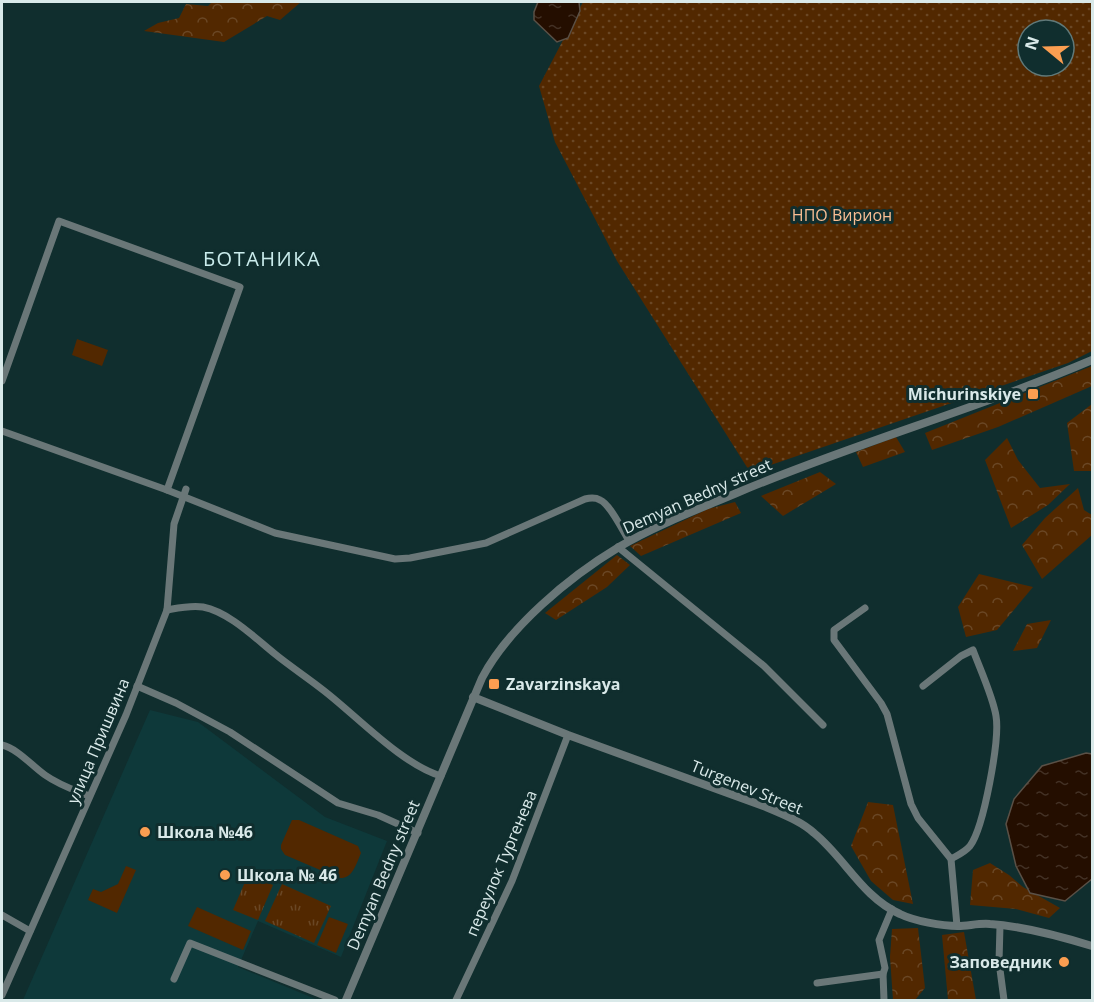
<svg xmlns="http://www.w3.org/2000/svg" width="1094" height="1002" font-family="'Open Sans',sans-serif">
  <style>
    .built { fill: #0e393a }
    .grass { fill: #522800 }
    .forest { fill: url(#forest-crowns) }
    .park { fill: url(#park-tufts) }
    .garden { fill: url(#garden-dots); fill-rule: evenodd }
    .water { fill: url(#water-ripples); stroke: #5a5046; stroke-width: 1.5 }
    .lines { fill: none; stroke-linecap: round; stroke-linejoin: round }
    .minor { stroke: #6a7778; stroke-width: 7 }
    .tertiary { stroke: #6a7778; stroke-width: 8 }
    .poi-dot { fill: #fb9e51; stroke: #102e2e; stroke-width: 2 }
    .labels { text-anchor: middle; stroke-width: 6; stroke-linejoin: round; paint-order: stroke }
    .park-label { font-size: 16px; fill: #f9be93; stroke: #102e2e }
    .poi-label { font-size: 16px; font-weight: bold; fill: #d9e9e9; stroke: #102e2e; text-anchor: start }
    .street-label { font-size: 16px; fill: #d9e9e9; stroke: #102e2e }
    .quarter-label { font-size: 20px; letter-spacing: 1.5px; fill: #caecec; stroke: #102e2e }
  </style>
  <defs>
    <pattern id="forest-crowns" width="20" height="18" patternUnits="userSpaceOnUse" patternTransform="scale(1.5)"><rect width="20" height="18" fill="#522800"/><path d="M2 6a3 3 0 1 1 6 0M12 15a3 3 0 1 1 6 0" fill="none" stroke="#6a4725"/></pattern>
    <pattern id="park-tufts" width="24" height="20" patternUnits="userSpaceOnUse" patternTransform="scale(1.5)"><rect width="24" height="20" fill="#522800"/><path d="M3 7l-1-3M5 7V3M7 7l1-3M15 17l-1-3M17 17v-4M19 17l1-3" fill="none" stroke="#6a4725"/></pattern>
    <pattern id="garden-dots" width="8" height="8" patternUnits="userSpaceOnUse" patternTransform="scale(1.5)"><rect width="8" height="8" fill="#522800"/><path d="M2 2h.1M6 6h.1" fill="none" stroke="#6a4725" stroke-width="1.8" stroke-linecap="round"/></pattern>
    <pattern id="water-ripples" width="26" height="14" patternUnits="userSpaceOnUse" patternTransform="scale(1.5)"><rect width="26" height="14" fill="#240e00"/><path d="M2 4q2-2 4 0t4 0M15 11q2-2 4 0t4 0" fill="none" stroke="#433125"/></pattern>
  </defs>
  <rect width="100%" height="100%" fill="#102e2e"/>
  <!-- built -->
  <path class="built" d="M150,710L198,722L325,817L387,841L341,957L258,921L238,967L318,1000H23Z"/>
  <!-- grass -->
  <g class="grass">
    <path d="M77,339L108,350L102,366L72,355Z"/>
    <path d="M292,820H299L358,846L361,853C356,864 353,879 339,878L285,855L281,849V845Z"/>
    <path d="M126,866L136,870L117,913L88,900L93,889L101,892L118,884Z"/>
    <path d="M197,907L251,931L243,950L188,926Z"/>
    <path d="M329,917L348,924L336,953L317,945Z"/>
  </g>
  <!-- forest -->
  <g class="forest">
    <path d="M212,2H301L280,20L267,16L224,42L144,31L158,23L179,18L186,4L208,6Z"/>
    <path d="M1092,366V386L998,427L932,450L925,433Z"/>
    <path d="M1092,404V471H1074L1067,423Z"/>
    <path d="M896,437L905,452L863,467L856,452Z"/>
    <path d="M1007,438L1018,460L1040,488L1070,484L1048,505L1011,528L985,460Z"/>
    <path d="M820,472L836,484L783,516L761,496Z"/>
    <path d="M1078,488L1084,510L1092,515V535L1042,579L1022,545L1045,518Z"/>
    <path d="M735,502L741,513L641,556L630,546L708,509Z"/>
    <path d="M617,555L630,565L607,587L556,620L545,613Z"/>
    <path d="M979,574L1033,587L997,630L966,637L958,607Z"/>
    <path d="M1051,620L1037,648L1013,651L1027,624Z"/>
    <path d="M868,802L893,805L913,904L893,900L871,881L851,846Z"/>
    <path d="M990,863L1009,875L1023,887L1060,908L1049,918L1016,909L970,905L973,870Z"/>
    <path d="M918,928L925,988L915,1000H893L890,957L892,929Z"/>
    <path d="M964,932L976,1000H948L942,935Z"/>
  </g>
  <!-- park -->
  <g class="park">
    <path d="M248,875L273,885L258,920L233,910Z"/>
    <path d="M282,884L331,906L314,943L265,921Z"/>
  </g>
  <!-- garden -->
  <path class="garden" d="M583,2H1092V351L1068,363L750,472L617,261L555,142L539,86ZM1028,30H1064V66H1028Z"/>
  <!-- water -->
  <g class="water">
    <path d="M538,2H579L580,11L568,38L557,42L534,20V12Z"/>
    <path d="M1086,753L1092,754V879L1065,901L1030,893L1016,866L1006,824L1014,799L1042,766Z"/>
  </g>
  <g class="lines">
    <!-- minor -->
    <g class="minor">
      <path d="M2,381L59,221L240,287L167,490"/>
      <path d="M2,431L167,490L275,533L395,559L410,558L486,543L585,499C589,498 595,497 600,500C610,504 623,531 629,541"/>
      <path d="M618,547L764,666L823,725"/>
      <path d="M865,608L834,630V640L881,703L887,714L911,804L918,818L951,859L957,926"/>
      <path d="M167,610C178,608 191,605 203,607C229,612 255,638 275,654C291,667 308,678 323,690C357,716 401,764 441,776"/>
      <path d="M137,686L176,703L230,732L338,803L378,815L418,833"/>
      <path d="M923,686L961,656L973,650C980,669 993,697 996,716C1000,739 984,827 970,846C965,852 958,855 951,859"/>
      <path d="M2,745C18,749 31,765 45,775C59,785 74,790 89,796"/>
      <path d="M2,915L30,931"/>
      <path d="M1000,926L999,962L1004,1000"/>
      <path d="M174,979L190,943L335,1000"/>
      <path d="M817,983L883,974"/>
      <path d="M2,995L126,715L167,610L174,524L186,489"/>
      <path d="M456,1000L512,881L568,735"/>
      <path d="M884,1000L883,974L885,968L879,940L892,909"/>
    </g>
    <!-- tertiary -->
    <g class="tertiary">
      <path d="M473,697L568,735L766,807C782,814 801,821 814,833C845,858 862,897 900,914C914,921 942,926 958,926C968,926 979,923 990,924C1020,926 1063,937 1092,946"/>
      <path d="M346,1000L482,678C509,627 569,577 619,547C656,525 699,509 739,492C855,443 977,409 1092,360"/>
    </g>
  </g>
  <!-- markers -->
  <g class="poi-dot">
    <rect x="1027" y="388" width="12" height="12" rx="3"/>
    <rect x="488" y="678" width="12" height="12" rx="3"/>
    <circle cx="145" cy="832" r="6"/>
    <circle cx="225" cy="875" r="6"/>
    <circle cx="1064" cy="962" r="6"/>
  </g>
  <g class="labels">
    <!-- park labels -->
    <g class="park-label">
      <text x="842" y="221">НПО Вирион</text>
    </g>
    <!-- poi labels -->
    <g class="poi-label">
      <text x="1021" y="400" text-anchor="end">Michurinskiye</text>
      <text x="506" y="690">Zavarzinskaya</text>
      <text x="157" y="838">Школа №46</text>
      <text x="237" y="881">Школа № 46</text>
      <text x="1052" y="968" text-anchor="end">Заповедник</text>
    </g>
    <!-- street labels -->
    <g class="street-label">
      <text transform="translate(697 496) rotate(-24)" y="6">Demyan Bedny street</text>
      <text transform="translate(98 741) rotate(-67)" y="6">улица Пришвина</text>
      <text transform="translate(747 787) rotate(22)" y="6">Turgenev Street</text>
      <text transform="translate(501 863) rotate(-67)" y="6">переулок Тургенева</text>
      <text transform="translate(383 875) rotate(-67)" y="6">Demyan Bedny street</text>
    </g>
    <!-- quarter labels -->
    <g class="quarter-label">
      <text x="262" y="266">БОТАНИКА</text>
    </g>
  </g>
  <!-- border -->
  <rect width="1094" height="1002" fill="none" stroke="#d9e9e9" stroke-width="6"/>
  <!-- north arrow -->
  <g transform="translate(1046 48) rotate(289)"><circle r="28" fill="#102e2e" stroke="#607979" stroke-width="1.5"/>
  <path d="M0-4.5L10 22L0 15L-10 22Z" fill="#fb9e51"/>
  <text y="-9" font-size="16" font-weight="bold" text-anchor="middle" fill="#d9e9e9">N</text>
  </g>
</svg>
